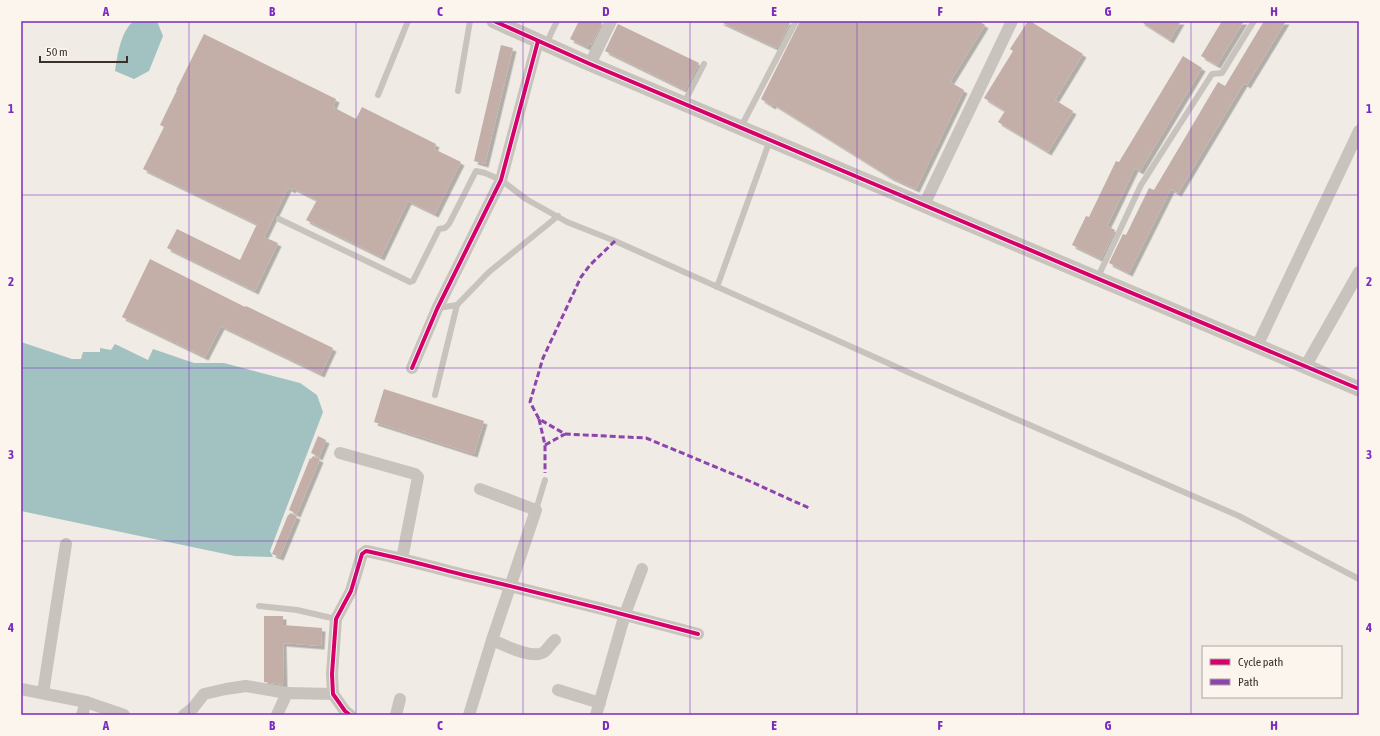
<svg xmlns="http://www.w3.org/2000/svg" width="1380" height="736" font-family="'Asap Condensed',sans-serif">
  <style>
    .water { fill: #a1c2c1 }
    .building { fill: #c3afa7; filter: url(#shadow) }
    .lines { fill: none; stroke-linecap: round; stroke-linejoin: round }
    .service { stroke: #c9c3be; stroke-width: 6 }
    .minor { stroke: #c9c3be; stroke-width: 12 }
    .tertiary { stroke: #c9c3be; stroke-width: 15 }
    .quiet { stroke: #8e44ad; stroke-width: 3; stroke-dasharray: 6 3; stroke-linecap: butt }
    .cycleway-casing { stroke: #fbf5ee; stroke-width: 6 }
    .cycleway { stroke: #d6006c; stroke-width: 4 }
    .grid { fill: none; stroke: #7b2cbf; stroke-width: 1; stroke-opacity: 0.55 }
    .neatline { fill: none; stroke: #7b2cbf; stroke-width: 1.5 }
    .grid-label { font-size: 13px; text-anchor: middle; font-weight: bold; fill: #7b2cbf }
  </style>
  <defs>
    <filter id="shadow"><feDropShadow dx="3.5" dy="3.5" stdDeviation="0" flood-color="#0004"/></filter>
  </defs>
  <rect width="100%" height="100%" fill="#f0ebe5"/>
  <!-- water -->
  <g class="water">
    <path d="M134,21H157L163,36L149,71L134,79L115,71C117,56 121,30 134,21Z"/>
    <path d="M21,342L72,359H81L83,352H100V348L111,350L115,344L148,360L153,349L194,363H224L300,383L317,395L323,412L270,551L273,557L235,556L21,511Z"/>
  </g>
  <!-- building -->
  <g class="building">
    <path d="M579,21H603L591,45L589,43L587,47L570,39Z"/>
    <path d="M719,21H791L777,48Z"/>
    <path d="M800,21H979L985,25L950,82L964,90L916,189L890,177L773,104L772,106L761,99Z"/>
    <path d="M1028,21H1030L1083,54L1055,100L1073,111L1048,152L998,122L1005,111L984,98L1013,51L1010,49Z"/>
    <path d="M1140,21H1181L1170,40Z"/>
    <path d="M1222,21H1244L1217,65L1201,56Z"/>
    <path d="M1264,21H1286L1247,85L1244,83L1178,193L1171,189L1129,273L1109,263L1123,234L1126,235L1149,188L1154,190L1218,82L1225,86Z"/>
    <path d="M618,24L699,63L685,90L605,51Z"/>
    <path d="M204,34L336,99L333,107L356,119L362,107L436,144L434,149L461,162L435,214L408,201L381,257L306,220L317,200L293,188L292,190L288,188L264,237L278,243L255,291L167,248L177,229L240,260L257,224L143,169L164,127L160,125L177,90H176Z"/>
    <path d="M501,45L513,48L485,164L474,161Z"/>
    <path d="M1183,56L1202,68L1140,171L1135,168L1107,226L1115,230L1101,259L1072,245L1086,216L1089,217L1116,161L1119,162Z"/>
    <path d="M150,259L245,307L246,306L333,348L321,374L221,326L205,357L122,317Z"/>
    <path d="M384,389L484,421L474,454L374,422Z"/>
    <path d="M318,436L326,440L319,457L311,453Z"/>
    <path d="M313,456L320,459L297,514L289,510L310,458L311,459Z"/>
    <path d="M290,513L297,516L280,557L272,554L288,515H289Z"/>
    <path d="M264,616H283V625L322,628L321,646L283,643L284,685L264,682Z"/>
  </g>
  <g class="lines">
    <!-- service -->
    <g class="service">
      <path d="M546,44L557,21"/>
      <path d="M458,91L470,21"/>
      <path d="M378,95L408,21"/>
      <path d="M684,103L704,64"/>
      <path d="M741,127L796,21"/>
      <path d="M279,219L410,282L413,281L439,229L445,228L449,224L476,171L485,173L501,180L526,199L567,222L615,241L910,373L1239,516L1359,579"/>
      <path d="M1097,279L1141,185L1212,74L1222,73L1254,21"/>
      <path d="M717,287L770,140"/>
      <path d="M438,308L457,305L489,272L558,216"/>
      <path d="M435,395L457,305"/>
      <path d="M536,510L545,480"/>
      <path d="M259,606L297,610L336,619"/>
    </g>
    <!-- minor -->
    <g class="minor">
      <path d="M590,64L611,21"/>
      <path d="M924,205L1012,21"/>
      <path d="M1257,346L1359,131"/>
      <path d="M1305,367L1359,272"/>
      <path d="M412,368L437,309L501,180L538,41"/>
      <path d="M340,453L415,474L418,477L402,559"/>
      <path d="M492,640C504,645 533,660 544,652C548,649 551,643 555,640"/>
      <path d="M21,689L86,702L124,715"/>
      <path d="M558,690L600,703"/>
      <path d="M43,693L66,544"/>
      <path d="M82,715L86,702"/>
      <path d="M184,715L193,708L204,694L226,689L246,686L287,693"/>
      <path d="M277,715L287,693L333,694"/>
      <path d="M350,715L345,711L333,694L332,674L336,619L351,591L362,554L366,551C406,559 445,571 485,580C556,597 627,615 698,634"/>
      <path d="M396,715L400,699"/>
      <path d="M469,715L492,640L536,510L480,489"/>
      <path d="M596,715L625,614L642,569"/>
    </g>
    <!-- tertiary -->
    <path class="tertiary" d="M494,21L590,64L1359,389"/>
    <!-- quiet -->
    <g class="quiet">
      <path d="M615,241L590,265L581,277L543,358L530,402L539,419L565,434L646,438L747,480L809,508"/>
      <path d="M539,419L545,445V473"/>
      <path d="M545,445L565,434"/>
    </g>
    <defs>
      <g id="cycleway">
        <path d="M494,21L590,64L1359,389"/>
        <path d="M412,368L437,309L501,180L538,41"/>
        <path d="M350,715L345,711L333,694L332,674L336,619L351,591L362,554L366,551C406,559 445,571 485,580C556,597 627,615 698,634"/>
      </g>
    </defs>
    <!-- cycleway casing -->
    <use href="#cycleway" class="cycleway-casing"/>
    <!-- cycleway -->
    <use href="#cycleway" class="cycleway"/>
  </g>
  <!-- grid -->
  <path class="grid" d="M189,21V715M356,21V715M523,21V715M690,21V715M857,21V715M1024,21V715M1191,21V715M21,195H1359M21,368H1359M21,541H1359"/>
  <!-- border -->
  <rect width="1380" height="736" fill="none" stroke="#fbf5ee" stroke-width="44"/>
  <!-- legend -->
  <rect x="1202" y="646" width="140" height="52" fill="#fbf5ee" stroke="#aea6a0"/>
  <rect x="1210" y="659" width="20" height="6" fill="#d6006c" stroke="#aea6a0"/>
  <text x="1238" y="666" font-size="12" fill="#3b302b">Cycle path</text>
  <rect x="1210" y="679" width="20" height="6" fill="#8e44ad" stroke="#aea6a0"/>
  <text x="1238" y="686" font-size="12" fill="#3b302b">Path</text>
  <!-- scale -->
  <path d="M40 56v6h87v-6" fill="none" stroke="#3b302b" stroke-width="2"/>
  <text x="46" y="56" font-size="12" fill="#3b302b" stroke="#fbf5ee" stroke-width="3" paint-order="stroke">50 m</text>
  <rect x="22" y="22" width="1336" height="692" class="neatline"/>
  <g class="grid-label">
    <text x="106" y="16">A</text>
    <text x="272" y="16">B</text>
    <text x="440" y="16">C</text>
    <text x="606" y="16">D</text>
    <text x="774" y="16">E</text>
    <text x="940" y="16">F</text>
    <text x="1108" y="16">G</text>
    <text x="1274" y="16">H</text>
    <text x="11" y="113">1</text>
    <text x="1369" y="113">1</text>
    <text x="11" y="286">2</text>
    <text x="1369" y="286">2</text>
    <text x="11" y="459">3</text>
    <text x="1369" y="459">3</text>
    <text x="11" y="632">4</text>
    <text x="1369" y="632">4</text>
    <text x="106" y="730">A</text>
    <text x="272" y="730">B</text>
    <text x="440" y="730">C</text>
    <text x="606" y="730">D</text>
    <text x="774" y="730">E</text>
    <text x="940" y="730">F</text>
    <text x="1108" y="730">G</text>
    <text x="1274" y="730">H</text>
  </g>
</svg>
